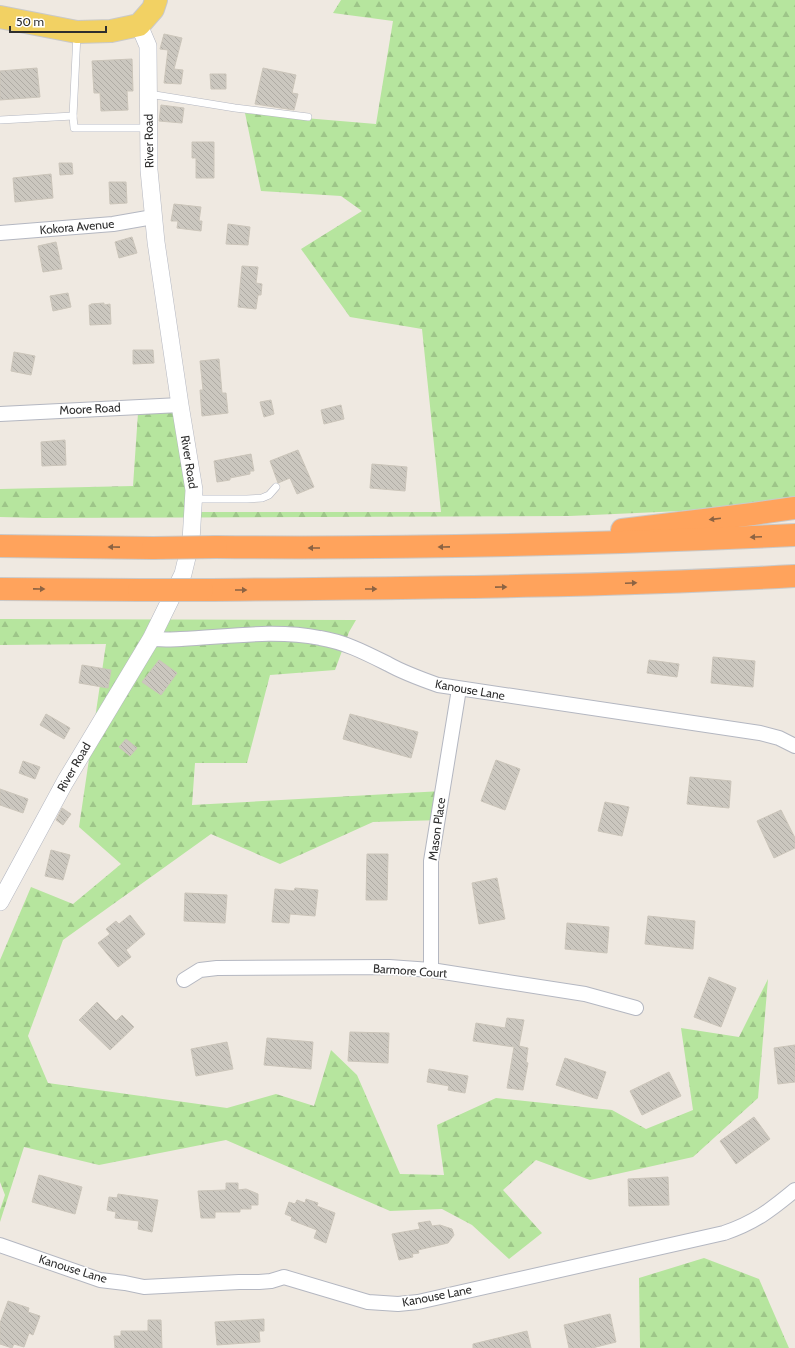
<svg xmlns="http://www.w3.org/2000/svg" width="795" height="1348" font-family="Cabin,sans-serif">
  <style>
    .forest { fill: url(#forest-firs) }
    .building { fill: url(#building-back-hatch); stroke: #cbc5ba }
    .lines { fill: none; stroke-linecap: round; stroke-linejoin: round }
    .service-casing { stroke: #b4b7c1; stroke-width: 8 }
    .minor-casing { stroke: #b4b7c1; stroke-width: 16 }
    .tertiary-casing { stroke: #b4b7c1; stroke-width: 18 }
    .primary-casing { stroke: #c9c9c9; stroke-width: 24 }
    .motorway-casing { stroke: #c9c9c9; stroke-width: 24 }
    .service { stroke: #fff; stroke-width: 7 }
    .minor { stroke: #fff; stroke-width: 14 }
    .tertiary { stroke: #fff; stroke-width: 17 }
    .primary { stroke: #f2d163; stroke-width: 22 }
    .motorway { stroke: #ffa35c; stroke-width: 22 }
    .motorway-bridge-casing { stroke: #c9c9c9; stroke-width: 24; stroke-linecap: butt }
    .motorway-bridge { stroke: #ffa35c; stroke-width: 22 }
    .oneway { fill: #8c6343 }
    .labels { text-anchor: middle; stroke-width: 3.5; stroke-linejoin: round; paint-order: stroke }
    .street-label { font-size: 12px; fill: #2e2e2e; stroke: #fff }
  </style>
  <defs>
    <pattern id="forest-firs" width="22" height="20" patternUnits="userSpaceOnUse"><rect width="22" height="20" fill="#b6e59e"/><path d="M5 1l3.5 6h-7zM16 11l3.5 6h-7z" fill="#9dc588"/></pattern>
    <pattern id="building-back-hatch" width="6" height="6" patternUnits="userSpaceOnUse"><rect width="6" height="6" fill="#cbc7bf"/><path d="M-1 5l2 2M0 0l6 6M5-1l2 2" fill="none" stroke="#afaba4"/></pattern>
  </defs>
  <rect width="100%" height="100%" fill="#efe9e1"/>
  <!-- forest -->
  <g class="forest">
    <path d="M341,0H795V500L681,511L570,516L38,518L0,517V489L133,486L138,413L186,407L201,512H441L422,329L350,317L301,249L362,211L341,196L261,191L245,113L376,124L393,21L333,13Z"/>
    <path d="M0,619L356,620L349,632L335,670L270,675L247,763H195L192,805L442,791L441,820L373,822L280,864L211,834L63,940L28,1036L48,1083L227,1108L276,1094L314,1106L331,1050L357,1075L400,1174L444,1175L437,1125L496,1098L612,1110L646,1129L693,1110L681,1028L739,1037L768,979L758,1098L693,1157L590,1180L536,1160L503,1190L542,1233L509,1259L472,1225L442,1209L390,1211L226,1140L99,1165L24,1147L0,1222V1210L5,1195L0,1182V960L31,887L73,904L121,864L79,827L106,644L0,645Z"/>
    <path d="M704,1258L759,1279L789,1348H640L639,1278Z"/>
  </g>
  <!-- building -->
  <g class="building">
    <path d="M164,34L182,38L174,69L183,70L181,84L164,83L168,50L160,49Z"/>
    <path d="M132,59L133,91H127L128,110L101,111L100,93H94L92,61Z"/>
    <path d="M37,68L40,97L0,100V71Z"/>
    <path d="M263,68L296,75L292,93L298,94L294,110L255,104Z"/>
    <path d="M210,74H226V89H211Z"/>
    <path d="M161,105L184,108L182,123L159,121Z"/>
    <path d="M192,142H214V178H196V158H192Z"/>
    <path d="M59,163H72L73,174L60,175Z"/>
    <path d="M51,174L53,198L15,202L13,178Z"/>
    <path d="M109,182H126L127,203L110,204Z"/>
    <path d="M174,204L201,207L199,221H202L201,231L177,228L178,221H171Z"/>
    <path d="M228,224L250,227L248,245L226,244Z"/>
    <path d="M132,237L137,253L119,258L115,242Z"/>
    <path d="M56,242L62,269L43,272L38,246Z"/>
    <path d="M242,266L258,267L256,283L262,284L261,295H258L256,309L238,307Z"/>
    <path d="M68,293L71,307L53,311L50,296Z"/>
    <path d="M104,303V305L110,304L111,324L90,325L89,305H91V304Z"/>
    <path d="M133,350H153L154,363L133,364Z"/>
    <path d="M14,352L35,356L31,375L11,371Z"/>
    <path d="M219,359L222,393H226L228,413L202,416L200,390H203L200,361Z"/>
    <path d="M271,400L274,414L264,417L260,402Z"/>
    <path d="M341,405L344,419L324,424L321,410Z"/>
    <path d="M65,440L66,465L42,466L41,442Z"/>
    <path d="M298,450L314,487L297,494L290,478L278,483L270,461Z"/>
    <path d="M251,454L254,471H250V474L230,478V480L217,482L214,461Z"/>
    <path d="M372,464L407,467L405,491L370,488Z"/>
    <path d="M713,657L755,661L753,687L711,683Z"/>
    <path d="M159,660L177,673L161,695L142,682Z"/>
    <path d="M649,660L679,664L677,677L647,673Z"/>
    <path d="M82,665L111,670L108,688L79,683Z"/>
    <path d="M46,714L70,728L64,739L40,725Z"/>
    <path d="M350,714L418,732L411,758L343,739Z"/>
    <path d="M126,739L137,748L130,756L119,747Z"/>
    <path d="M496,760L520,769L505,810L481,801Z"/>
    <path d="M23,761L40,767L35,779L19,773Z"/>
    <path d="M690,777L731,781L729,808L687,804Z"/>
    <path d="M0,789L28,799L23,813L0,805Z"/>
    <path d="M605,802L629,807L622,836L598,831Z"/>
    <path d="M62,808L71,814L63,825L56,820Z"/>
    <path d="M781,810L795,838V848L774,858L757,821Z"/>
    <path d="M51,850L70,855L63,880L45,876Z"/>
    <path d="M367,854H388L387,900H366Z"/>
    <path d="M497,878L505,919L479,924L472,883Z"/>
    <path d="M295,888L318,890L315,916L290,914L289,923L272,922L275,889L294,891Z"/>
    <path d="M185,893L227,895L225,923L184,921Z"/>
    <path d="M130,915L145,934L126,950L131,957L118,967L98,943L110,934L106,929L116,921L119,924Z"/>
    <path d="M648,916L695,921L693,949L645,944Z"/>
    <path d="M567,923L609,927L607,953L565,949Z"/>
    <path d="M709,977L736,988L721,1027L694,1017Z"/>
    <path d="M97,1002L116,1021L122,1015L134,1027L110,1050L79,1020Z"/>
    <path d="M507,1018L524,1020L519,1046L528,1048L526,1062L528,1063L523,1090L507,1088L514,1047L473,1041L476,1023L505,1028Z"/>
    <path d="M350,1032L389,1033L388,1063L348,1061Z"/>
    <path d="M267,1038L313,1042L311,1069L264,1065Z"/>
    <path d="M227,1042L233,1069L196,1076L191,1049Z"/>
    <path d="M795,1045V1082L778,1084L774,1048Z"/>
    <path d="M565,1058L606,1072L597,1099L556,1085Z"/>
    <path d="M429,1069L468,1076L465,1093L448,1090L449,1086L427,1082Z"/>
    <path d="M669,1072L681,1096L642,1115L630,1091Z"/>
    <path d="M754,1117L770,1139L736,1164L720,1141Z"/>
    <path d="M39,1175L82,1187L75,1214L32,1202Z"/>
    <path d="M668,1177L669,1205L629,1206L628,1179Z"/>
    <path d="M226,1183H238V1190L246,1189L258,1194V1205H251V1209H240V1212H215V1218H201L198,1191L226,1190Z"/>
    <path d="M118,1194L158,1200L152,1232L138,1229L139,1221L115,1218L116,1212L107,1210L109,1197L117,1198Z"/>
    <path d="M306,1199L318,1203L317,1206L335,1213L326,1243L314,1238L317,1230L291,1220L292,1217L285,1214L289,1202L295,1204L297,1200L305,1203Z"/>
    <path d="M430,1221L432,1226L440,1225L452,1229L454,1235L448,1243L418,1250L419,1253L412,1254L413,1257L399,1260L392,1234L420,1229L418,1223Z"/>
    <path d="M8,1301L29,1308L28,1312L40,1316L33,1335L29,1333L24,1347L14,1344L12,1348L0,1344V1323Z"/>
    <path d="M610,1314L616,1342L592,1348H569L564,1325Z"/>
    <path d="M264,1319V1331H259L260,1342L217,1345L215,1322Z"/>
    <path d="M148,1320H161L162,1348H115L114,1336H121V1331H148Z"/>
    <path d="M527,1331L531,1348H473V1344Z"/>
  </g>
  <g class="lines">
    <defs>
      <g id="service">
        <path d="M149,94L235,108L308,117"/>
        <path d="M73,116L74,128H149"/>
        <path d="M0,120L73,116L77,34"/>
        <path d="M194,499H247L262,498L269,495L276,487"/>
      </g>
      <g id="minor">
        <path d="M0,233L113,224L153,217"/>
        <path d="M0,414L180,405"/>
        <path d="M151,639C161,639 171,640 181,639C227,637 274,629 320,638C345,642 366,653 388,664C404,673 421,679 438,685L760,733L779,738L795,746"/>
        <path d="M431,970V861L459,689"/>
        <path d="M184,980L200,970L217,968L389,967L431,970L585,994L636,1008"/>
        <path d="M0,1245L100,1280L125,1283L144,1287L239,1282H259L271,1281L284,1277L368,1302L398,1304L418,1302L724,1233C754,1223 771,1210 795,1190"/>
      </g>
      <path id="tertiary" d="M0,902L65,782L151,639L183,574L191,541L194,490L180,405L156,242L149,170L148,46L139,25"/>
      <path id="primary" d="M0,17L77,32L111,31L139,25L153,9L156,0"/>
      <g id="motorway">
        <path d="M622,530L753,514L795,508"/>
        <path d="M0,546L153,548"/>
        <path d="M216,547C409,549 602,544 795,535"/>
        <path d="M0,589L139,590"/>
        <path d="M202,590C400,588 597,587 795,576"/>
      </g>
    </defs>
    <!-- service casing -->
    <use href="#service" class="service-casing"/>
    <!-- minor casing -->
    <use href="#minor" class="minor-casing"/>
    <!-- tertiary casing -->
    <use href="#tertiary" class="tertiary-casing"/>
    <!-- primary casing -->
    <use href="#primary" class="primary-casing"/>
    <!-- motorway casing -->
    <use href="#motorway" class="motorway-casing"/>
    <!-- service -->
    <use href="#service" class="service"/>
    <!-- minor -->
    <use href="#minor" class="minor"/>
    <!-- tertiary -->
    <use href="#tertiary" class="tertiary"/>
    <!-- primary -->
    <use href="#primary" class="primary"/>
    <!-- motorway -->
    <use href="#motorway" class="motorway"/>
    <defs>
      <g id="motorway-bridge">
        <path d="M153,548L216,547"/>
        <path d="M139,590H202"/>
      </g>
    </defs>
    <!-- motorway-bridge casing -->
    <use href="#motorway-bridge" class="motorway-bridge-casing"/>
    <!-- motorway-bridge -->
    <use href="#motorway-bridge" class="motorway-bridge"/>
  </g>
  <!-- one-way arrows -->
  <defs><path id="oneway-solid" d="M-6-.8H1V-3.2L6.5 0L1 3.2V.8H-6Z"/></defs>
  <g class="oneway">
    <use href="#oneway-solid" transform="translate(715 519) rotate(173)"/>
    <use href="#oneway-solid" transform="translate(756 537) rotate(177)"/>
    <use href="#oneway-solid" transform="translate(114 547) rotate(-179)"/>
    <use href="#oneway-solid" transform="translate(444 547) rotate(179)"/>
    <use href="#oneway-solid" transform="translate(314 548) rotate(180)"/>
    <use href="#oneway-solid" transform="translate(631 583) rotate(-2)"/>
    <use href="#oneway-solid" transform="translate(501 587) rotate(-1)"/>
    <use href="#oneway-solid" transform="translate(39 589) rotate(1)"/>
    <use href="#oneway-solid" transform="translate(371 589)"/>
    <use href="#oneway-solid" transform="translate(241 590)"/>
  </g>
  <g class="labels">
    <!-- street labels -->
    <g class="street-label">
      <text transform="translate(149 141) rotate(-91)" y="4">River Road</text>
      <text transform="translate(77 227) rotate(-5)" y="4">Kokora Avenue</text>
      <text transform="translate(90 409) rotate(-3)" y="4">Moore Road</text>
      <text transform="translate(189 462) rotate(81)" y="4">River Road</text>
      <text transform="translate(470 690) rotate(10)" y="4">Kanouse Lane</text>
      <text transform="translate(74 767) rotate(-60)" y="4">River Road</text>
      <text transform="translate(437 829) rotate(-82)" y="4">Mason Place</text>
      <text transform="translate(410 971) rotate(4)" y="4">Barmore Court</text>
      <text transform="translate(73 1269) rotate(17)" y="4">Kanouse Lane</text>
      <text transform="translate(437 1296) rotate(-11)" y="4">Kanouse Lane</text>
    </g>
  </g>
  <!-- scale -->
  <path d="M10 26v6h96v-6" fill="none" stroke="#2e2e2e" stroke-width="2"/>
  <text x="16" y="26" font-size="12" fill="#2e2e2e" stroke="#ffffff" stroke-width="3" paint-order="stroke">50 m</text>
</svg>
